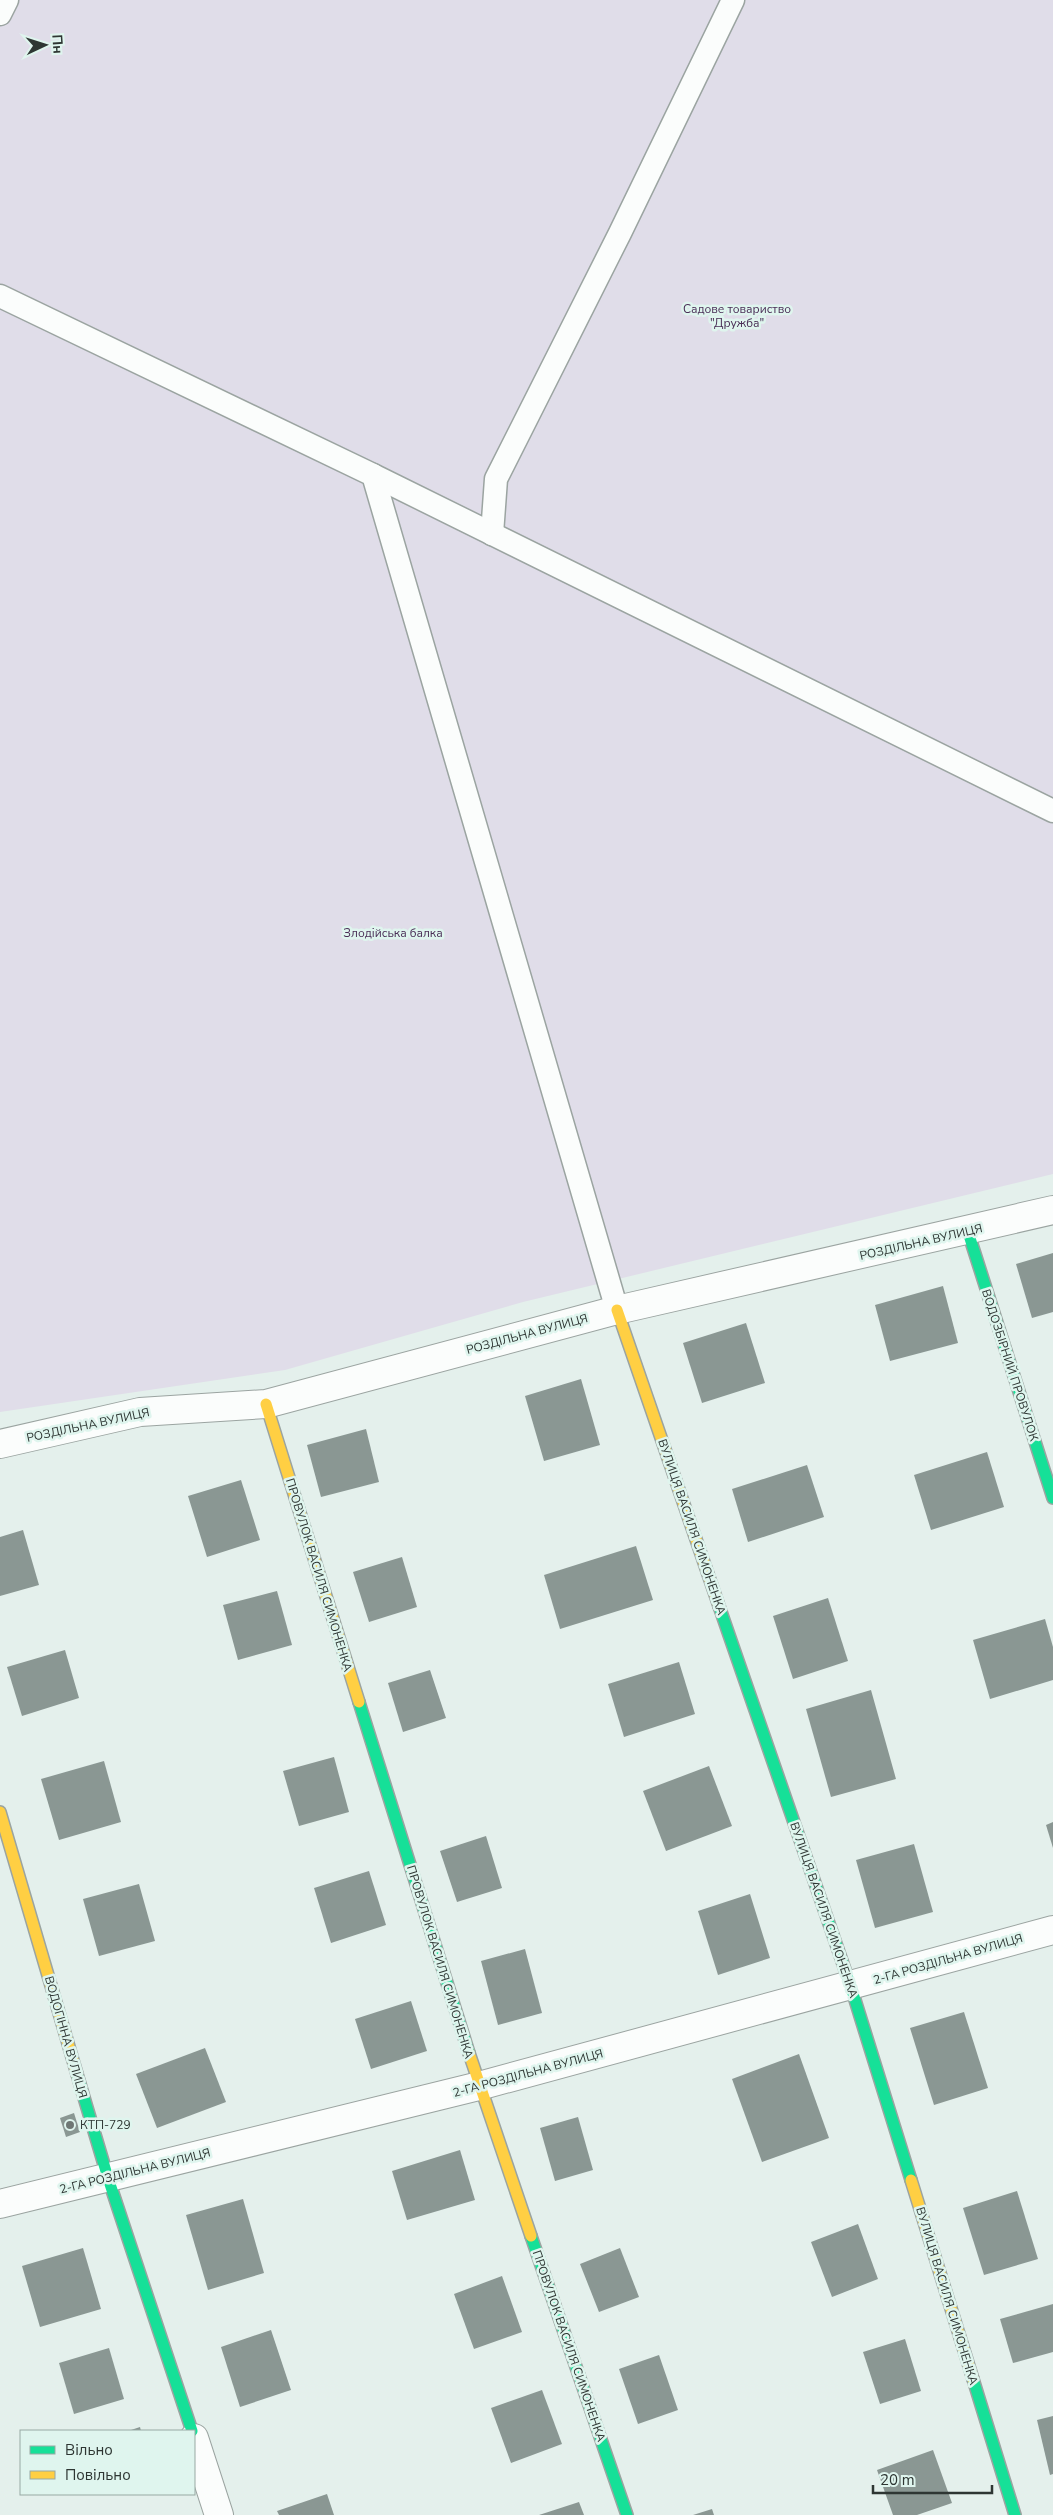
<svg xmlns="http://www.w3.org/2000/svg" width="1053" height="2515" font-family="'Nunito Sans',sans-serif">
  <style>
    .green { fill: #e0dde9 }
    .building { fill: #8a9793 }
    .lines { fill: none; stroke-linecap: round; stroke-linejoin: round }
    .lane-casing { stroke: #9ba4a1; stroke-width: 25 }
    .street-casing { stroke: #9ba4a1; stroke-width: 30 }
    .fast-casing { stroke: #9ba4a1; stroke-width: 14 }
    .slow-casing { stroke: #9ba4a1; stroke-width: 14 }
    .lane { stroke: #fbfdfc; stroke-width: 22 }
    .street { stroke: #fbfdfc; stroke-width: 28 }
    .fast { stroke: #16e098; stroke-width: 11 }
    .slow { stroke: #ffcf43; stroke-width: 11 }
    .poi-dot { fill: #6e7774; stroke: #dff5ee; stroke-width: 2 }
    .labels { text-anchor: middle; stroke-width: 5; stroke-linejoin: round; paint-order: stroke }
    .park-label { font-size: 12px; fill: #492d56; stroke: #dff5ee }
    .street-label { font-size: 12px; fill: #2e3633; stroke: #dff5ee }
    .poi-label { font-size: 12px; fill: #2e3633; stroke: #dff5ee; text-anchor: start }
  </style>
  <rect width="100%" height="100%" fill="#e4f0ec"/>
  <!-- green -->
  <path class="green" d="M0,0H1053V1174L523,1302L285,1370L0,1412Z"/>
  <!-- building -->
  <g class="building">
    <path d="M1053,1253V1312L1032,1318L1016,1264Z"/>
    <path d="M943,1286L958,1343L890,1361L875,1305Z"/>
    <path d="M746,1323L765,1383L702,1403L683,1343Z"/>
    <path d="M581,1379L600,1445L544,1461L525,1396Z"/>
    <path d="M366,1429L379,1482L321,1497L307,1445Z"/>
    <path d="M987,1452L1004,1507L931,1530L914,1475Z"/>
    <path d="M807,1465L824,1517L748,1542L732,1489Z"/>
    <path d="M241,1480L260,1540L207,1557L188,1496Z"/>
    <path d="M23,1530L39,1585L0,1596V1537Z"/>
    <path d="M636,1546L653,1600L560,1629L544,1575Z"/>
    <path d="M402,1557L417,1607L369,1622L353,1572Z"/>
    <path d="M277,1591L292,1645L238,1660L223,1605Z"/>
    <path d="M828,1598L848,1661L793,1679L773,1616Z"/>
    <path d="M1045,1619L1053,1647V1680L990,1699L973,1640Z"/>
    <path d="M65,1650L79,1698L22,1716L7,1667Z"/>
    <path d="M679,1662L695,1714L624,1737L608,1684Z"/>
    <path d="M430,1670L446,1718L403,1732L388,1683Z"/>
    <path d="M871,1690L896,1779L831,1797L806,1709Z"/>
    <path d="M334,1757L349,1812L299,1826L283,1771Z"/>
    <path d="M104,1761L121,1822L59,1840L41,1779Z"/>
    <path d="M709,1766L732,1826L666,1851L643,1791Z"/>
    <path d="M1053,1822V1848L1046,1825Z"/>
    <path d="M486,1836L502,1888L457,1902L440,1851Z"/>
    <path d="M914,1844L933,1912L875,1928L856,1860Z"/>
    <path d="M369,1871L386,1925L331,1943L314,1888Z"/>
    <path d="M139,1884L155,1941L99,1956L83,1899Z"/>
    <path d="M750,1894L770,1958L718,1975L698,1911Z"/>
    <path d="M525,1949L542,2013L498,2025L481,1961Z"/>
    <path d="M411,2001L427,2051L371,2069L355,2019Z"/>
    <path d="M964,2012L988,2088L934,2105L910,2028Z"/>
    <path d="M205,2048L226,2102L157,2128L136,2074Z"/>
    <path d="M799,2054L829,2138L762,2162L732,2079Z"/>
    <path d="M74,2113L80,2132L66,2137L60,2118Z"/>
    <path d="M578,2117L593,2170L555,2181L540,2128Z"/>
    <path d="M460,2150L475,2200L407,2220L392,2171Z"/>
    <path d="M1017,2191L1038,2259L984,2275L963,2208Z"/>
    <path d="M243,2199L264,2273L208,2290L186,2215Z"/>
    <path d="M858,2224L878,2279L832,2297L811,2242Z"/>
    <path d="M83,2248L101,2309L40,2327L22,2266Z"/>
    <path d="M620,2248L639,2297L599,2312L580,2264Z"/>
    <path d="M502,2276L522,2332L474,2349L454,2294Z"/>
    <path d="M1053,2304V2352L1013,2363L1000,2319Z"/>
    <path d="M271,2330L291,2390L240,2407L221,2347Z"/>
    <path d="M905,2339L921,2391L880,2404L863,2352Z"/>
    <path d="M109,2348L124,2399L74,2414L59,2363Z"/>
    <path d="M659,2355L678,2410L638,2424L619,2369Z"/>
    <path d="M542,2390L562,2444L511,2463L491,2408Z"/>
    <path d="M1053,2416V2474L1050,2475L1037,2420Z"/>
    <path d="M140,2427L141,2431H128Z"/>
    <path d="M933,2450L952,2503L917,2515H893L877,2470Z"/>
    <path d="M327,2494L334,2515H279L277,2511Z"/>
    <path d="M579,2502L584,2515H539Z"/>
    <path d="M712,2509L714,2515H693Z"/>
  </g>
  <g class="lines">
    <defs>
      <g id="lane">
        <path d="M0,14L7,0"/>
        <path d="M0,296L373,475L617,1310"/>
        <path d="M373,475L1053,811"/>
        <path d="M492,534L496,479L620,233L733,0"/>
      </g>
      <g id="street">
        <path d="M0,1444L140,1412L266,1404L617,1310L1053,1210"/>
        <path d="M0,2204L479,2086L1053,1930"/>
        <path d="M194,2438L219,2515"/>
      </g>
      <g id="fast">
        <path d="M968,1232L1053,1498"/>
        <path d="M719,1606L851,1987L911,2180"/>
        <path d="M359,1702L469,2053"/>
        <path d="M77,2074L108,2178L192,2431"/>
        <path d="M531,2236L627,2515"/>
        <path d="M973,2379L1015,2515"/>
      </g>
      <g id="slow">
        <path d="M617,1310L719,1606"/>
        <path d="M266,1404L359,1702"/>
        <path d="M0,1812L77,2074"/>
        <path d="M469,2053L531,2236"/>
        <path d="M911,2180L973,2379"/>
      </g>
    </defs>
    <!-- lane casing -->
    <use href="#lane" class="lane-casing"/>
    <!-- street casing -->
    <use href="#street" class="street-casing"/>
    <!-- fast casing -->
    <use href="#fast" class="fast-casing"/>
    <!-- slow casing -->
    <use href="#slow" class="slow-casing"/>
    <!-- lane -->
    <use href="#lane" class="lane"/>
    <!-- street -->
    <use href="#street" class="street"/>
    <!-- fast -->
    <use href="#fast" class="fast"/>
    <!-- slow -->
    <use href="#slow" class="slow"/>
  </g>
  <!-- markers -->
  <circle class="poi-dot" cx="70" cy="2125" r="5"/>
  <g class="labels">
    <!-- park labels -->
    <g class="park-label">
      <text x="737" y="313">Садове товариство<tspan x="737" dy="14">"Дружба"</tspan></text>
      <text x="393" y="937">Злодійська балка</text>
    </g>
    <!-- street labels -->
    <g class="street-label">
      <text transform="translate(921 1242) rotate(-13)" y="4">РОЗДІЛЬНА ВУЛИЦЯ</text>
      <text transform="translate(527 1334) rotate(-15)" y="4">РОЗДІЛЬНА ВУЛИЦЯ</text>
      <text transform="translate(1010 1365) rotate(72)" y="4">ВОДОЗБІРНИЙ ПРОВУЛОК</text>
      <text transform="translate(88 1425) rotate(-12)" y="4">РОЗДІЛЬНА ВУЛИЦЯ</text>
      <text transform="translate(692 1527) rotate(71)" y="4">ВУЛИЦЯ ВАСИЛЯ СИМОНЕНКА</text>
      <text transform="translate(319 1575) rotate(73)" y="4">ПРОВУЛОК ВАСИЛЯ СИМОНЕНКА</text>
      <text transform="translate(824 1910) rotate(71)" y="4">ВУЛИЦЯ ВАСИЛЯ СИМОНЕНКА</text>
      <text transform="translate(948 1959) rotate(-16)" y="4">2-ГА РОЗДІЛЬНА ВУЛИЦЯ</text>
      <text transform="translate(440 1962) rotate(73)" y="4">ПРОВУЛОК ВАСИЛЯ СИМОНЕНКА</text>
      <text transform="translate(66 2037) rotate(74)" y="4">ВОДОГІННА ВУЛИЦЯ</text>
      <text transform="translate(528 2073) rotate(-15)" y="4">2-ГА РОЗДІЛЬНА ВУЛИЦЯ</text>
      <text transform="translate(135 2171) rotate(-14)" y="4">2-ГА РОЗДІЛЬНА ВУЛИЦЯ</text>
      <text transform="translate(947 2296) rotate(73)" y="4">ВУЛИЦЯ ВАСИЛЯ СИМОНЕНКА</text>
      <text transform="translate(569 2346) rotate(71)" y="4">ПРОВУЛОК ВАСИЛЯ СИМОНЕНКА</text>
    </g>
    <!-- poi labels -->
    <g class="poi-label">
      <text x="80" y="2129">КТП-729</text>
    </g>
  </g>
  <!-- legend -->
  <rect x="20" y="2430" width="175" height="65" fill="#dff5ee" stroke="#98a9a3"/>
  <rect x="30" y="2446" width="25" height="8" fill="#16e098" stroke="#98a9a3"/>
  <text x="65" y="2455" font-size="15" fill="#2e3633">Вільно</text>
  <rect x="30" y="2471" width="25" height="8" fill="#ffcf43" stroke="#98a9a3"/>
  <text x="65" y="2480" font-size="15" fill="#2e3633">Повільно</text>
  <!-- north arrow -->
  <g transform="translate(45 45) rotate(86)" stroke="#dff5ee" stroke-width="4" paint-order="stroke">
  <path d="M0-4L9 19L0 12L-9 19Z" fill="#2e3633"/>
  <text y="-8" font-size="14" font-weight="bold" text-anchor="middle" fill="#2e3633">Пн</text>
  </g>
  <!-- scale -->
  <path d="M873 2485v8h119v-8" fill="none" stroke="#2e3633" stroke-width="2.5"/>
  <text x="880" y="2485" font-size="15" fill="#2e3633" stroke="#dff5ee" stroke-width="4" paint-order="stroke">20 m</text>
</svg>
